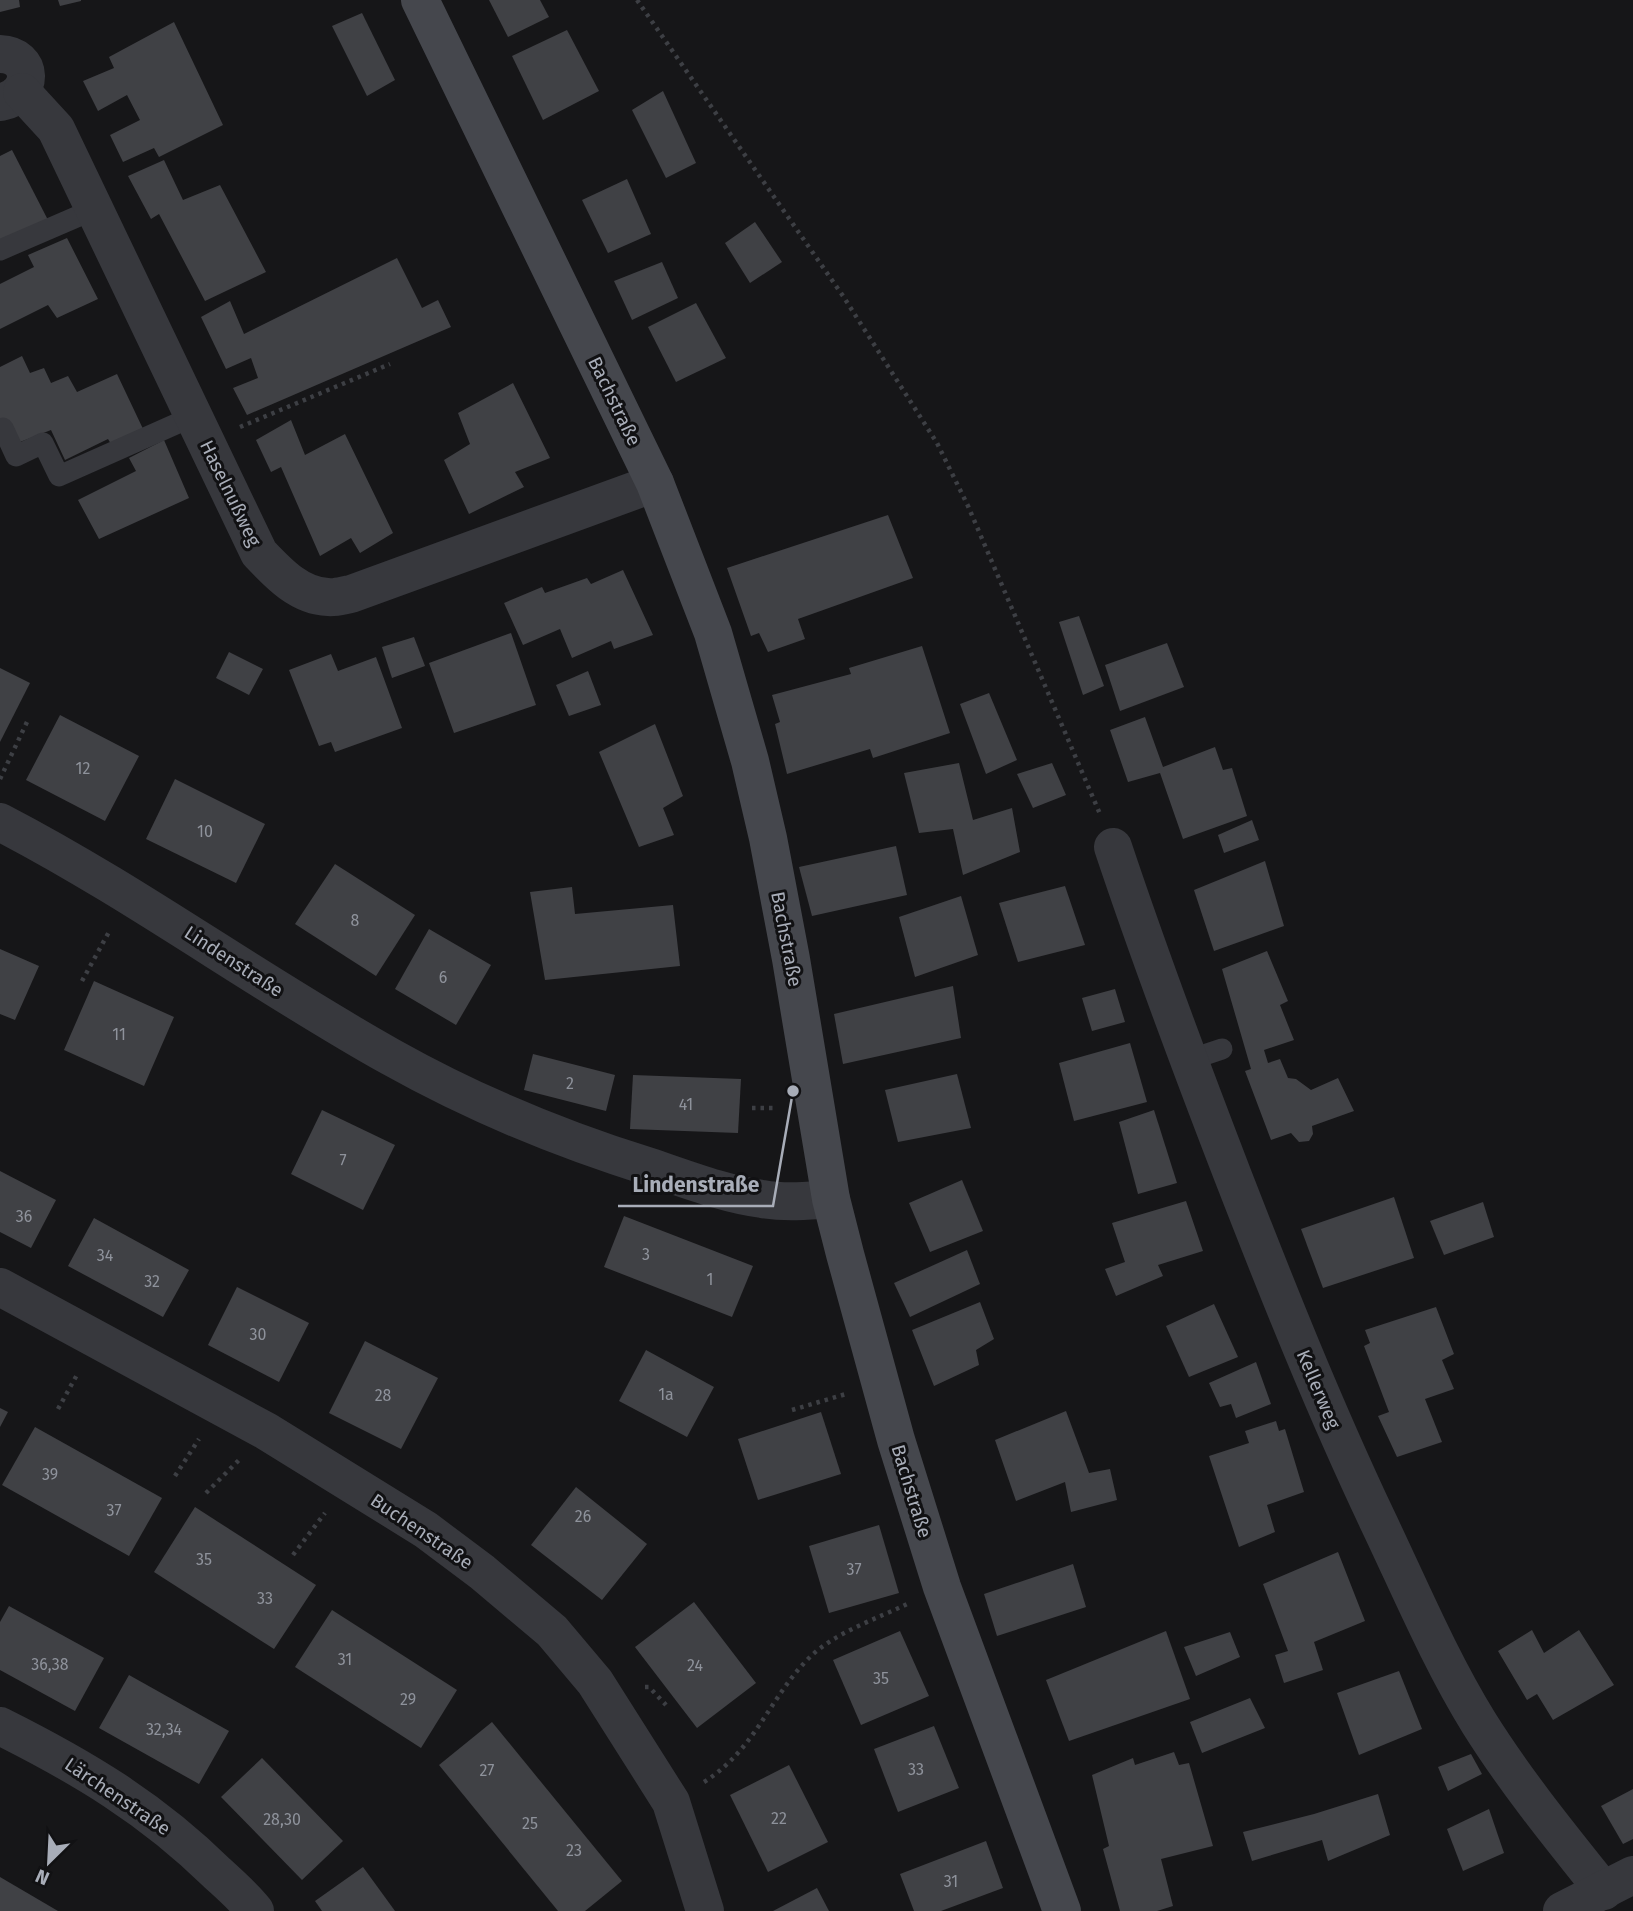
<svg xmlns="http://www.w3.org/2000/svg" width="1633" height="1911" font-family="'Fira Sans',sans-serif">
  <style>
    .building { fill: #404145 }
    .lines { fill: none; stroke-linecap: round; stroke-linejoin: round }
    .path { stroke: #3d3f44; stroke-width: 4.5; stroke-dasharray: 3.5 5; stroke-linecap: butt }
    .lane { stroke: #37383d; stroke-width: 21 }
    .street { stroke: #37383d; stroke-width: 38 }
    .secondary { stroke: #45474d; stroke-width: 38 }
    .labels { text-anchor: middle; stroke-width: 6; stroke-linejoin: round; paint-order: stroke }
    .number-label { font-size: 16px; fill: #8e929b }
    .street-label { font-size: 19px; fill: #a8adb8; stroke: #111113 }
    .leader { fill: none; stroke: #a8adb8; stroke-width: 2.5 }
    .callout-dot { fill: #a8adb8; stroke: #111113; stroke-width: 2.5 }
    .callout-label { font-size: 21px; text-anchor: middle; font-weight: bold; fill: #a8adb8; stroke: #111113; stroke-width: 6; stroke-linejoin: round; paint-order: stroke }
  </style>
  <rect width="100%" height="100%" fill="#161618"/>
  <!-- building -->
  <g class="building">
    <path d="M0,0H19L20,7L0,12Z"/>
    <path d="M58,0H81V1L60,6Z"/>
    <path d="M489,0H540L549,17L508,37Z"/>
    <path d="M362,13L395,80L367,96L332,26Z"/>
    <path d="M174,22L223,125L159,157L154,148L123,162L110,135L140,120L127,95L98,111L83,81L114,68L109,57Z"/>
    <path d="M567,30L599,91L543,120L512,56Z"/>
    <path d="M663,91L696,163L666,178L632,110Z"/>
    <path d="M12,150L49,222L0,244V156Z"/>
    <path d="M164,160L183,200L220,185L266,272L205,301L159,214L151,219L128,176Z"/>
    <path d="M627,179L651,234L608,253L582,200Z"/>
    <path d="M755,222L782,262L750,283L725,243Z"/>
    <path d="M67,238L98,299L57,318L48,305L0,329V284L34,267L28,255Z"/>
    <path d="M397,258L422,308L438,300L451,327L247,415L233,388L258,378L251,358L226,369L201,317L230,301L244,334Z"/>
    <path d="M662,262L678,298L632,320L614,281Z"/>
    <path d="M696,303L726,358L676,382L648,327Z"/>
    <path d="M22,356L30,373L44,368L51,383L68,376L77,392L117,374L144,431L111,444L108,439L65,460L51,430L20,442L0,427V367Z"/>
    <path d="M513,383L550,458L515,472L524,487L469,514L444,460L470,444L458,413Z"/>
    <path d="M291,420L305,455L345,434L393,533L360,553L351,538L320,556L281,467L271,472L256,440Z"/>
    <path d="M164,440L189,498L99,539L78,500L136,471L129,458Z"/>
    <path d="M888,515L913,578L798,619L805,639L768,652L759,633L751,636L727,568Z"/>
    <path d="M623,570L653,635L614,649L611,641L572,658L560,629L523,645L504,603L542,587L545,593L587,578L591,584Z"/>
    <path d="M1079,616L1104,686L1083,695L1059,622Z"/>
    <path d="M511,633L536,705L454,733L429,663Z"/>
    <path d="M414,637L425,666L392,678L382,647Z"/>
    <path d="M1167,643L1184,687L1120,711L1105,665Z"/>
    <path d="M922,646L950,733L873,758L870,749L787,774L775,724L780,722L772,695L851,674L849,668Z"/>
    <path d="M229,652L263,669L249,695L216,678Z"/>
    <path d="M331,654L338,671L376,657L402,728L335,752L331,742L319,746L289,670Z"/>
    <path d="M0,668L30,683L0,742Z"/>
    <path d="M588,671L601,705L569,716L556,685Z"/>
    <path d="M989,693L1017,760L986,774L960,704Z"/>
    <path d="M60,715L139,756L105,821L26,780Z"/>
    <path d="M1145,717L1163,767L1215,747L1223,770L1232,768L1247,816L1183,839L1160,773L1128,782L1110,730Z"/>
    <path d="M655,724L683,796L663,808L674,835L639,847L599,752Z"/>
    <path d="M959,763L973,820L1012,808L1020,852L963,875L953,829L919,833L904,773Z"/>
    <path d="M1052,763L1066,795L1033,808L1017,774Z"/>
    <path d="M175,779L265,824L236,883L146,839Z"/>
    <path d="M1252,820L1259,840L1224,853L1218,835Z"/>
    <path d="M896,846L907,895L812,916L799,867Z"/>
    <path d="M1265,861L1284,926L1214,951L1194,890Z"/>
    <path d="M335,864L415,915L376,976L295,924Z"/>
    <path d="M1065,886L1085,945L1018,962L999,903Z"/>
    <path d="M572,887L575,914L673,905L680,966L545,980L530,892Z"/>
    <path d="M961,896L978,955L915,977L899,917Z"/>
    <path d="M429,929L491,965L456,1025L395,989Z"/>
    <path d="M0,949L39,966L15,1020L0,1014Z"/>
    <path d="M1267,951L1288,1001L1280,1005L1294,1040L1264,1050L1268,1063L1280,1059L1288,1078L1296,1079L1311,1090L1338,1078L1354,1111L1312,1126L1313,1134L1309,1141L1299,1142L1291,1133L1271,1140L1245,1071L1251,1069L1222,969Z"/>
    <path d="M94,981L174,1017L144,1086L64,1050Z"/>
    <path d="M953,986L961,1038L843,1064L834,1014Z"/>
    <path d="M1115,989L1125,1022L1092,1031L1082,998Z"/>
    <path d="M1130,1043L1147,1102L1074,1121L1059,1063Z"/>
    <path d="M533,1054L615,1075L606,1111L524,1090Z"/>
    <path d="M957,1074L971,1128L898,1142L885,1090Z"/>
    <path d="M633,1075L741,1079L738,1133L630,1129Z"/>
    <path d="M322,1110L395,1145L363,1210L291,1174Z"/>
    <path d="M1154,1110L1177,1183L1138,1194L1119,1122Z"/>
    <path d="M0,1171L56,1200L31,1248L0,1232Z"/>
    <path d="M962,1180L983,1231L930,1252L909,1203Z"/>
    <path d="M1394,1197L1414,1258L1323,1288L1301,1229Z"/>
    <path d="M1186,1201L1203,1251L1158,1265L1163,1276L1116,1296L1105,1269L1125,1262L1112,1223Z"/>
    <path d="M1483,1202L1494,1237L1444,1255L1430,1221Z"/>
    <path d="M624,1216L753,1266L732,1317L604,1267Z"/>
    <path d="M94,1218L189,1270L163,1317L68,1266Z"/>
    <path d="M967,1250L980,1284L910,1317L894,1283Z"/>
    <path d="M237,1287L309,1323L279,1382L208,1345Z"/>
    <path d="M980,1302L994,1339L976,1350L979,1365L934,1386L912,1330Z"/>
    <path d="M1214,1304L1238,1357L1189,1377L1166,1326Z"/>
    <path d="M1436,1307L1454,1354L1442,1360L1454,1389L1425,1399L1442,1442L1397,1457L1378,1416L1389,1412L1364,1346L1370,1343L1365,1330Z"/>
    <path d="M365,1341L438,1378L401,1449L329,1413Z"/>
    <path d="M646,1350L714,1387L687,1437L619,1401Z"/>
    <path d="M1256,1362L1271,1404L1236,1418L1231,1404L1220,1407L1209,1383Z"/>
    <path d="M0,1408L8,1412L0,1427Z"/>
    <path d="M1066,1411L1089,1473L1110,1469L1117,1500L1071,1512L1065,1482L1016,1501L995,1440Z"/>
    <path d="M821,1412L841,1474L758,1500L738,1439Z"/>
    <path d="M1276,1421L1279,1431L1285,1429L1304,1492L1267,1505L1275,1532L1239,1547L1209,1456L1249,1443L1245,1431Z"/>
    <path d="M35,1427L162,1498L129,1556L2,1485Z"/>
    <path d="M576,1487L647,1544L602,1600L531,1545Z"/>
    <path d="M195,1507L316,1585L274,1649L154,1572Z"/>
    <path d="M879,1525L899,1593L829,1613L809,1546Z"/>
    <path d="M1338,1552L1365,1621L1314,1642L1323,1670L1284,1683L1275,1655L1288,1651L1263,1584Z"/>
    <path d="M1073,1564L1086,1607L997,1636L984,1594Z"/>
    <path d="M694,1602L756,1683L697,1728L635,1647Z"/>
    <path d="M9,1606L104,1658L75,1711L0,1670V1622Z"/>
    <path d="M332,1610L457,1690L421,1748L295,1667Z"/>
    <path d="M1532,1630L1544,1653L1579,1630L1614,1685L1553,1720L1537,1694L1527,1700L1498,1651Z"/>
    <path d="M900,1631L929,1696L861,1725L833,1660Z"/>
    <path d="M1166,1631L1190,1699L1069,1741L1046,1680Z"/>
    <path d="M1230,1632L1240,1657L1196,1676L1184,1647Z"/>
    <path d="M1399,1671L1422,1729L1359,1755L1337,1693Z"/>
    <path d="M129,1675L229,1731L199,1784L99,1728Z"/>
    <path d="M1250,1698L1265,1728L1202,1753L1190,1722Z"/>
    <path d="M492,1722L622,1881L585,1911H558L439,1765Z"/>
    <path d="M934,1726L959,1788L898,1812L874,1749Z"/>
    <path d="M1174,1752L1179,1765L1189,1763L1213,1846L1161,1859L1173,1906L1157,1911H1120L1103,1849L1109,1846L1092,1775L1133,1758L1135,1765Z"/>
    <path d="M1471,1754L1482,1774L1448,1791L1438,1767Z"/>
    <path d="M262,1758L343,1841L302,1880L221,1797Z"/>
    <path d="M789,1765L828,1842L768,1872L730,1795Z"/>
    <path d="M1633,1789V1839L1623,1844L1601,1806Z"/>
    <path d="M1378,1794L1390,1835L1328,1861L1322,1840L1252,1861L1243,1832L1314,1814Z"/>
    <path d="M1489,1809L1504,1853L1463,1871L1447,1829Z"/>
    <path d="M986,1841L1003,1888L941,1911H914L900,1874Z"/>
    <path d="M363,1867L395,1911H322L315,1901Z"/>
    <path d="M0,1877L58,1911H0Z"/>
    <path d="M817,1888L829,1911H773Z"/>
  </g>
  <g class="lines">
    <!-- path -->
    <g class="path">
      <path d="M637,0L843,296L937,443L968,506L1100,814"/>
      <path d="M240,427L390,364"/>
      <path d="M0,779L27,722"/>
      <path d="M82,981L110,930"/>
      <path d="M752,1108H776"/>
      <path d="M58,1409L78,1373"/>
      <path d="M792,1410L846,1394"/>
      <path d="M175,1476L199,1439"/>
      <path d="M206,1493L239,1460"/>
      <path d="M293,1555L325,1513"/>
      <path d="M645,1687H649L666,1705"/>
      <path d="M704,1782C756,1749 769,1698 809,1658C835,1632 877,1619 909,1603"/>
    </g>
    <!-- lane -->
    <g class="lane">
      <path d="M0,250L95,209"/>
      <path d="M3,428L16,456L43,443L59,476L194,416"/>
      <path d="M1189,1060L1222,1049"/>
    </g>
    <!-- street -->
    <g class="street">
      <path d="M0,54C34,55 35,95 1,102"/>
      <path d="M22,92L56,129L259,553C278,573 299,596 328,597C335,598 344,595 351,594L655,483"/>
      <path d="M0,822C135,892 258,983 391,1057C473,1103 560,1139 650,1167C686,1179 724,1194 762,1199C785,1203 808,1201 831,1199"/>
      <path d="M1113,847C1150,958 1191,1067 1233,1176C1278,1292 1324,1407 1377,1519C1410,1588 1439,1658 1479,1723C1516,1782 1560,1836 1604,1891"/>
      <path d="M0,1287L266,1431L426,1530L482,1572L552,1631L595,1682L671,1802L705,1911"/>
      <path d="M0,1726C82,1767 151,1808 217,1873C230,1885 244,1897 255,1911"/>
      <path d="M1562,1911L1633,1875"/>
    </g>
    <!-- secondary -->
    <path class="secondary" d="M420,0L655,483L713,633L750,761L768,838L791,959L831,1199L845,1254L896,1440L942,1587L1062,1911"/>
  </g>
  <g class="labels">
    <!-- number labels -->
    <g class="number-label">
      <text x="83" y="774">12</text>
      <text x="205" y="837">10</text>
      <text x="355" y="926">8</text>
      <text x="443" y="983">6</text>
      <text x="119" y="1040">11</text>
      <text x="570" y="1089">2</text>
      <text x="686" y="1110">41</text>
      <text x="343" y="1166">7</text>
      <text x="24" y="1222">36</text>
      <text x="646" y="1260">3</text>
      <text x="105" y="1261">34</text>
      <text x="710" y="1285">1</text>
      <text x="152" y="1287">32</text>
      <text x="258" y="1340">30</text>
      <text x="666" y="1400">1a</text>
      <text x="383" y="1401">28</text>
      <text x="50" y="1480">39</text>
      <text x="114" y="1516">37</text>
      <text x="583" y="1522">26</text>
      <text x="204" y="1565">35</text>
      <text x="854" y="1575">37</text>
      <text x="265" y="1604">33</text>
      <text x="345" y="1665">31</text>
      <text x="50" y="1670">36,38</text>
      <text x="695" y="1671">24</text>
      <text x="881" y="1684">35</text>
      <text x="408" y="1705">29</text>
      <text x="164" y="1735">32,34</text>
      <text x="916" y="1775">33</text>
      <text x="487" y="1776">27</text>
      <text x="779" y="1824">22</text>
      <text x="282" y="1825">28,30</text>
      <text x="530" y="1829">25</text>
      <text x="574" y="1856">23</text>
      <text x="951" y="1887">31</text>
    </g>
    <!-- street labels -->
    <g class="street-label">
      <text transform="translate(615 401) rotate(64)" y="7">Bachstraße</text>
      <text transform="translate(231 493) rotate(64)" y="7">Haselnußweg</text>
      <text transform="translate(787 939) rotate(79)" y="7">Bachstraße</text>
      <text transform="translate(234 961) rotate(33)" y="7">Lindenstraße</text>
      <text transform="translate(1319 1389) rotate(67)" y="7">Kellerweg</text>
      <text transform="translate(912 1491) rotate(73)" y="7">Bachstraße</text>
      <text transform="translate(422 1531) rotate(34)" y="7">Buchenstraße</text>
      <text transform="translate(118 1796) rotate(34)" y="7">Lärchenstraße</text>
    </g>
  </g>
  <!-- callouts -->
  <path class="leader" d="M793 1091L773 1206H618"/>
  <circle class="callout-dot" cx="793" cy="1091" r="7"/>
  <g class="callout-label">
    <text x="696" y="1192">Lindenstraße</text>
  </g>
  <!-- north arrow -->
  <g transform="translate(49 1862) rotate(204)" stroke="#111113" stroke-width="5" paint-order="stroke">
  <path d="M0-5L12 26L0 18L-12 26Z" fill="#a8adb8"/>
  <text y="-10" font-size="19" font-weight="bold" text-anchor="middle" fill="#a8adb8">N</text>
  </g>
</svg>
